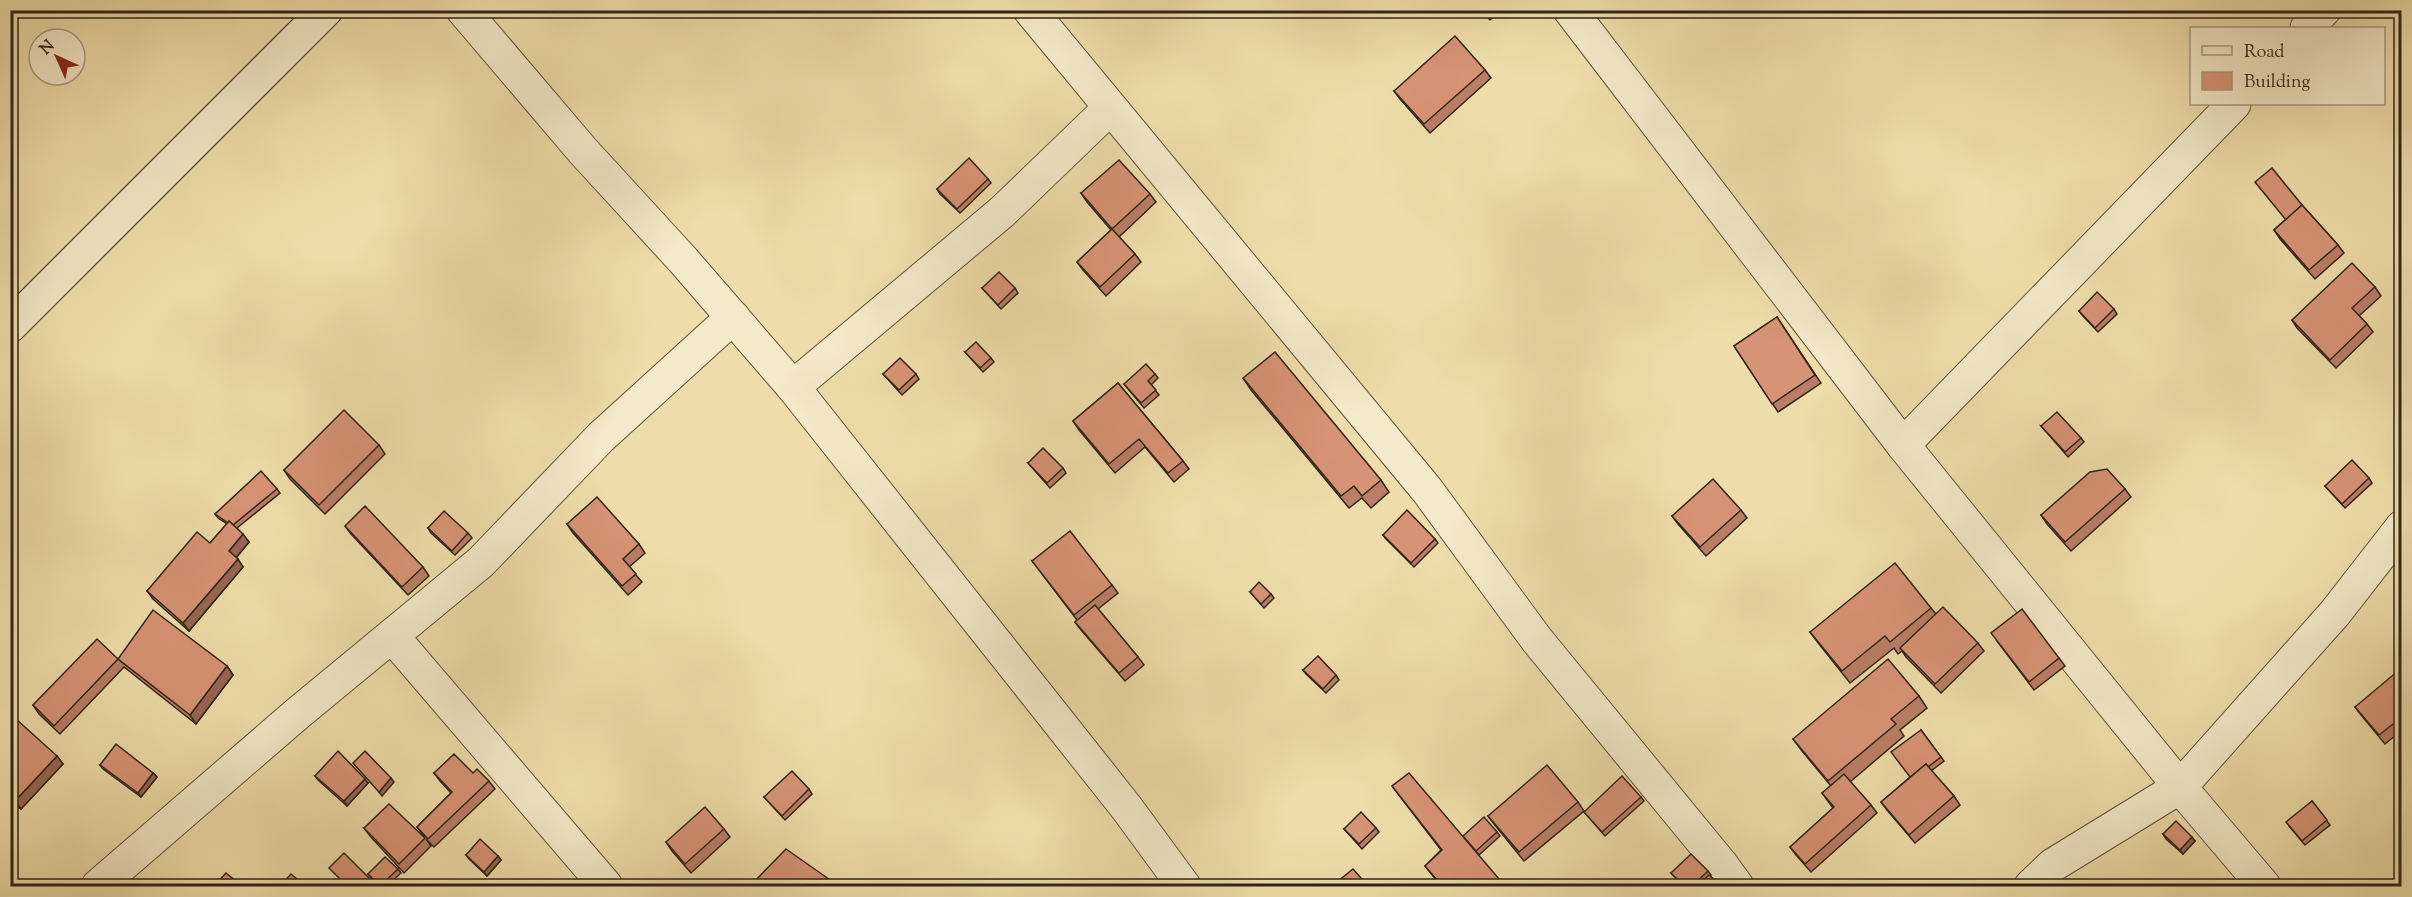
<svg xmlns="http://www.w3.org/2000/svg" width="2412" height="897" font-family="'Sorts Mill Goudy',serif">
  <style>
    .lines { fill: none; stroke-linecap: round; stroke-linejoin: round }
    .street-casing { stroke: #60523b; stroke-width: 35 }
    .secondary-casing { stroke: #302416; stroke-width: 35 }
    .street { stroke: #f4e9c8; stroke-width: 33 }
    .secondary { stroke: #f4e9c8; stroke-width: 33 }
    .wall { fill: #b97e65; stroke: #302416; stroke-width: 1.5 }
    .shaded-wall { fill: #966752; stroke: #302416; stroke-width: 1.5 }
    .building { fill: #d79375; stroke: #302416; stroke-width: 1.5 }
  </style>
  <rect width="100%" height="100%" fill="#eda"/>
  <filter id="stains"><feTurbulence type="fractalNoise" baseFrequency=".00333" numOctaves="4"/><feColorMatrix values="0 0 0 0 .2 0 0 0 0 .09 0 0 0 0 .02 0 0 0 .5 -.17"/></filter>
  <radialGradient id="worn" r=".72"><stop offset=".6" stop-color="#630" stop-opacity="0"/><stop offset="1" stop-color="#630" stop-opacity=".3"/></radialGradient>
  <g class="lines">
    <defs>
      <g id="street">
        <path d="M463,10L583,151L683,260L793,387L1126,807L1184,886"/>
        <path d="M1030,10L1427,490L1537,640L1721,864L1737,886"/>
        <path d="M1570,10L1903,445"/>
        <path d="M2307,28L2324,10"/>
        <path d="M793,387L1002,212L1110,108"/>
        <path d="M392,636L606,886"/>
        <path d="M98,886L297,714L481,562L601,437L733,317"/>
        <path d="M2031,886L2053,865L2180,787L1903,445L2234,104"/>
        <path d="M2264,886L2180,787L2335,613L2402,527"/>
      </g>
      <path id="secondary" d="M10,326L326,10"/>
    </defs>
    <!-- street casing -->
    <use href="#street" class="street-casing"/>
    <!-- secondary casing -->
    <use href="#secondary" class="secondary-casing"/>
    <!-- street -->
    <use href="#street" class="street"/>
    <!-- secondary -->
    <use href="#secondary" class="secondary"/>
  </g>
  <!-- wall -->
  <g class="wall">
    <path d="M1481,10H1501L1490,20Z"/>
    <path d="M1485,70L1491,78L1430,133L1400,99L1394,91Z"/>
    <path d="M988,179L991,183L960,213L940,194L937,189Z"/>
    <path d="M1081,193L1150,194L1156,202L1119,237L1135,254L1141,262L1106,296L1083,270L1077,262L1111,230L1087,202Z"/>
    <path d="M2302,205L2338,245L2344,253L2315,279L2280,239L2274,230Z"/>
    <path d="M2375,287L2381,296L2359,316L2367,324L2373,332L2336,368L2297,328L2292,320Z"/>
    <path d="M982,288H1015L1018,293L1001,309Z"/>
    <path d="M2114,309L2117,314L2098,332L2082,315L2079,311Z"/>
    <path d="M1777,317L1821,383L1778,412L1734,346Z"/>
    <path d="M965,352L991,358L994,362L983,372Z"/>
    <path d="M883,374H916L919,379L902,395Z"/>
    <path d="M1155,374L1158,378L1151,385L1159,395L1144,408L1124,384Z"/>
    <path d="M1243,378L1381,480L1389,492L1371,508L1362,498L1349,508L1251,390Z"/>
    <path d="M1118,383L1183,461L1189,469L1174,482L1145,447L1115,473L1079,430L1073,421Z"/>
    <path d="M2041,426L2081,438L2084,442L2068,457Z"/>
    <path d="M379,445L385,454L325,514L290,479L284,470Z"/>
    <path d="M1028,463L1063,468L1066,473L1050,488Z"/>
    <path d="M2369,478L2372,483L2345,508L2325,486Z"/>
    <path d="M277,489L280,493L237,528L249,542L236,558L243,567L189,631L153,599L147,591L210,543L227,524L218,518L215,514Z"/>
    <path d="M2125,489L2131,497L2071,551L2047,524L2041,515Z"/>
    <path d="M1741,510L1747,518L1706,556L1678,524L1672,516Z"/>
    <path d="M567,524L639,544L645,553L629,567L642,582L628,595L573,533Z"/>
    <path d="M345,526L423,567L429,576L408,595L351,534Z"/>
    <path d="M428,528L468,533L472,538L455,555L431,533Z"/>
    <path d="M1383,535L1435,539L1438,543L1414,567L1386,539Z"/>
    <path d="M1032,561L1112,585L1118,593L1098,609L1138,657L1144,665L1125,681L1081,630L1075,622L1077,620Z"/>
    <path d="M1250,592L1271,594L1274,598L1264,608Z"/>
    <path d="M1931,608L1936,614L1978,643L1984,651L1941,693L1906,657L1902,651L1898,654L1894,648L1850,683L1819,644L1810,632Z"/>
    <path d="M1997,641L2059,658L2065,666L2034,690Z"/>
    <path d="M118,659L227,666L233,675L196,724L124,667L60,734L39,714L33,705Z"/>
    <path d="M1303,670L1336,675L1339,680L1326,693L1306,674Z"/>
    <path d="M2402,676V730L2385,744L2361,715L2355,707Z"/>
    <path d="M1919,696L1927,708L1900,730L1904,736L1850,782L1871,805L1877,813L1811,872L1796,855L1790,847L1833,808L1822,793L1831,786L1802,751L1793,739Z"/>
    <path d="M10,725L57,756L63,764L21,809L10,800Z"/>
    <path d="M1921,730L1944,761L1931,771L1954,796L1960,805L1915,843L1887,810L1881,802L1910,777Z"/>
    <path d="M100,765L153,773L157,777L141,797L103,769Z"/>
    <path d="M434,773H473L489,781L495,789L434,847L426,839L431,846L404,873L370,836L364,828L424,836L417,827L451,793L440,781Z"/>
    <path d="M315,776L368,783L347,806L318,780Z"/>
    <path d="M1392,786L1505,886H1441L1425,866L1441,850Z"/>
    <path d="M809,789L812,794L785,820L764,797Z"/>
    <path d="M1641,797L1644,801L1605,836L1584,812Z"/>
    <path d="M2312,801L2330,825L2305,845L2289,826Z"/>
    <path d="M1578,802L1584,811L1524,861L1494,824L1488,816Z"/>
    <path d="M1376,828L1379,832L1362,849L1344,829Z"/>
    <path d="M724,829L730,837L691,873L672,851L666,842Z"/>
    <path d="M1497,832L1500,836L1479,855L1466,840Z"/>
    <path d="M2163,834L2195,841L2183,854L2166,839Z"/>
    <path d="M466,855L498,856L501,860L487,876L469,859Z"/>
    <path d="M398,869L401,873L387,886H379L368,874Z"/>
    <path d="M1708,871L1711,875L1710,876L1721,886H1683L1671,873Z"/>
    <path d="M833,882L836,886H750Z"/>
  </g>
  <!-- shaded-wall -->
  <g class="shaded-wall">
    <path d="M243,534L249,542L235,559L229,551Z"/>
    <path d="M238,559L243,567L189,631L183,623Z"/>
    <path d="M227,666L233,675L196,724L190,715Z"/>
    <path d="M57,756L63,764L21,809L15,801Z"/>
    <path d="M153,773L157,777L141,797L138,793Z"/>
    <path d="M391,778L394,782L382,796L379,792Z"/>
    <path d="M365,779L368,783L347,806L344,801Z"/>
    <path d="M2192,837L2195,841L2183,854L2180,850Z"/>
    <path d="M498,856L501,860L487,876L484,872Z"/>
  </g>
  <!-- building -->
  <g class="building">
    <path d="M1482,10H1493L1487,16Z"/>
    <path d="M1455,36L1485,70L1424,124L1394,91Z"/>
    <path d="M969,158L988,179L957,209L937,189Z"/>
    <path d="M1119,160L1150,194L1112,229L1081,193Z"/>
    <path d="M2272,168L2302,205L2286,220L2255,182Z"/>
    <path d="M2302,205L2338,245L2309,270L2274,230Z"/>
    <path d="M1112,229L1135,254L1100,287L1077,262Z"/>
    <path d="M2352,263L2375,287L2352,308L2367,324L2330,360L2292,320Z"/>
    <path d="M999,272L1015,288L998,305L982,288Z"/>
    <path d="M2097,292L2114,309L2095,328L2079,311Z"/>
    <path d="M1777,317L1815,375L1772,404L1734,346Z"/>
    <path d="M976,342L991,358L980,368L965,352Z"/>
    <path d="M1275,352L1381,480L1362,496L1354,486L1341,496L1243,378Z"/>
    <path d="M900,358L916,374L899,390L883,374Z"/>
    <path d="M1146,364L1155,374L1148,381L1156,390L1141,403L1124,384Z"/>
    <path d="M1118,383L1183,461L1168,473L1139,439L1109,464L1073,421Z"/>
    <path d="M344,410L379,445L319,505L284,470Z"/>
    <path d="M2057,412L2081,438L2065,452L2041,426Z"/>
    <path d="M1043,448L1063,468L1047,483L1028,463Z"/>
    <path d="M2352,460L2369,478L2342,504L2325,486Z"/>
    <path d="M2107,469L2125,489L2065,542L2041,515L2090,472Z"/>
    <path d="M261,471L277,489L233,525L229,521L228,523L215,514Z"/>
    <path d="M1713,479L1741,510L1700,547L1672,516Z"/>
    <path d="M597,497L639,544L623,559L636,574L622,586L567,524Z"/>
    <path d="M365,506L423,567L402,587L345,526Z"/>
    <path d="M1407,510L1435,539L1411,563L1383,535Z"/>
    <path d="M444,511L468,533L452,551L428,528Z"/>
    <path d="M229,521L243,534L229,551L238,559L183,623L147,591L197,532L210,543Z"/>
    <path d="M1070,531L1112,585L1074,615L1032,561Z"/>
    <path d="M1895,563L1931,608L1890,642L1885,636L1842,671L1810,632Z"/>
    <path d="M1259,582L1271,594L1261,604L1250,592Z"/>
    <path d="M1095,605L1138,657L1119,673L1075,622Z"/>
    <path d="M1943,607L1978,643L1935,684L1900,648Z"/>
    <path d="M2022,609L2059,658L2029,682L1991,633Z"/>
    <path d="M153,610L227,666L190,715L118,659Z"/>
    <path d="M97,639L118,659L54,726L33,705Z"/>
    <path d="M1318,656L1336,675L1323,689L1303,670Z"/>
    <path d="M1888,659L1919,696L1891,719L1896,724L1828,781L1793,739Z"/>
    <path d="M2398,671L2402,676V717L2379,735L2355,707Z"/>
    <path d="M16,719L57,756L15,801L10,797V725Z"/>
    <path d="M1921,730L1941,757L1928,767L1926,764L1910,777L1891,752Z"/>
    <path d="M116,744L153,773L138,793L100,765Z"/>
    <path d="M338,751L365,779L344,801L315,776Z"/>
    <path d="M365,751L391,778L379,792L353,763Z"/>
    <path d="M454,754L473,773L477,769L489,781L428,839L417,827L452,792L434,773Z"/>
    <path d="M1926,764L1954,796L1909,835L1881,802Z"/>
    <path d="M1547,765L1578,802L1519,852L1488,816Z"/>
    <path d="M792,771L809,789L782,816L764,797Z"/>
    <path d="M1409,773L1505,886H1442L1425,866L1442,850L1392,786Z"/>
    <path d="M1844,774L1871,805L1805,864L1790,847L1834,807L1822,793Z"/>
    <path d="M1622,776L1641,797L1602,832L1584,812Z"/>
    <path d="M2312,801L2327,820L2302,841L2286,822Z"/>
    <path d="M389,804L425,838L399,864L364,828Z"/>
    <path d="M705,807L724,829L685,864L666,842Z"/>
    <path d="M1361,812L1376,828L1359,844L1344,829Z"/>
    <path d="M1484,817L1497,832L1476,851L1463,836Z"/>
    <path d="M2176,821L2192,837L2180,850L2163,834Z"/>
    <path d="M480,839L498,856L484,872L466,855Z"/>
    <path d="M786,849L833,882L828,886H750Z"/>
    <path d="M344,853L377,886H347L329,868Z"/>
    <path d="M1691,854L1708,871L1692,886H1684L1671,873Z"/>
    <path d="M385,857L398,869L380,886L368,874Z"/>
    <path d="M1353,869L1368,886H1332Z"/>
    <path d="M226,873L242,886H214Z"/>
    <path d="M291,874L305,886H280Z"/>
    <path d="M1709,875L1721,886H1697Z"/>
    <path d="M2181,880L2187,886H2174Z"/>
  </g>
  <!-- margin -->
  <rect width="2412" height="897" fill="none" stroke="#eda" stroke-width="36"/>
  <rect x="12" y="12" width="2388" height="873" fill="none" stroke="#302416" stroke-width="3"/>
  <rect x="18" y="18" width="2376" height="861" fill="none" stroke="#302416" stroke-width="1.5"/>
  <!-- legend -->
  <rect x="2190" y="27" width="195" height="78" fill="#f4e9c8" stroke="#a69a81" stroke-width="1.5"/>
  <rect x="2202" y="46" width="30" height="9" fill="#f4e9c8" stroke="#a69a81" stroke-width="1.5"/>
  <text x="2244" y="57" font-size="18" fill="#302416">Road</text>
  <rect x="2202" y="72" width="30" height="18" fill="#d79375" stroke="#a69a81" stroke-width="1.5"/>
  <text x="2244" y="87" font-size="18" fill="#302416">Building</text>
  <!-- north arrow -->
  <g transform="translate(57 57) rotate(315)"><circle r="28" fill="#f4e9c8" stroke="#a69a81" stroke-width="1.5"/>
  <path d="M0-4.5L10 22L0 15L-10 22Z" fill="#8f2418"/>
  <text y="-9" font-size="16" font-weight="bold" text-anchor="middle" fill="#302416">N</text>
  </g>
  <rect width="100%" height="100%" filter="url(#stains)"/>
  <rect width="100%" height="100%" fill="url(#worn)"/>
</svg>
